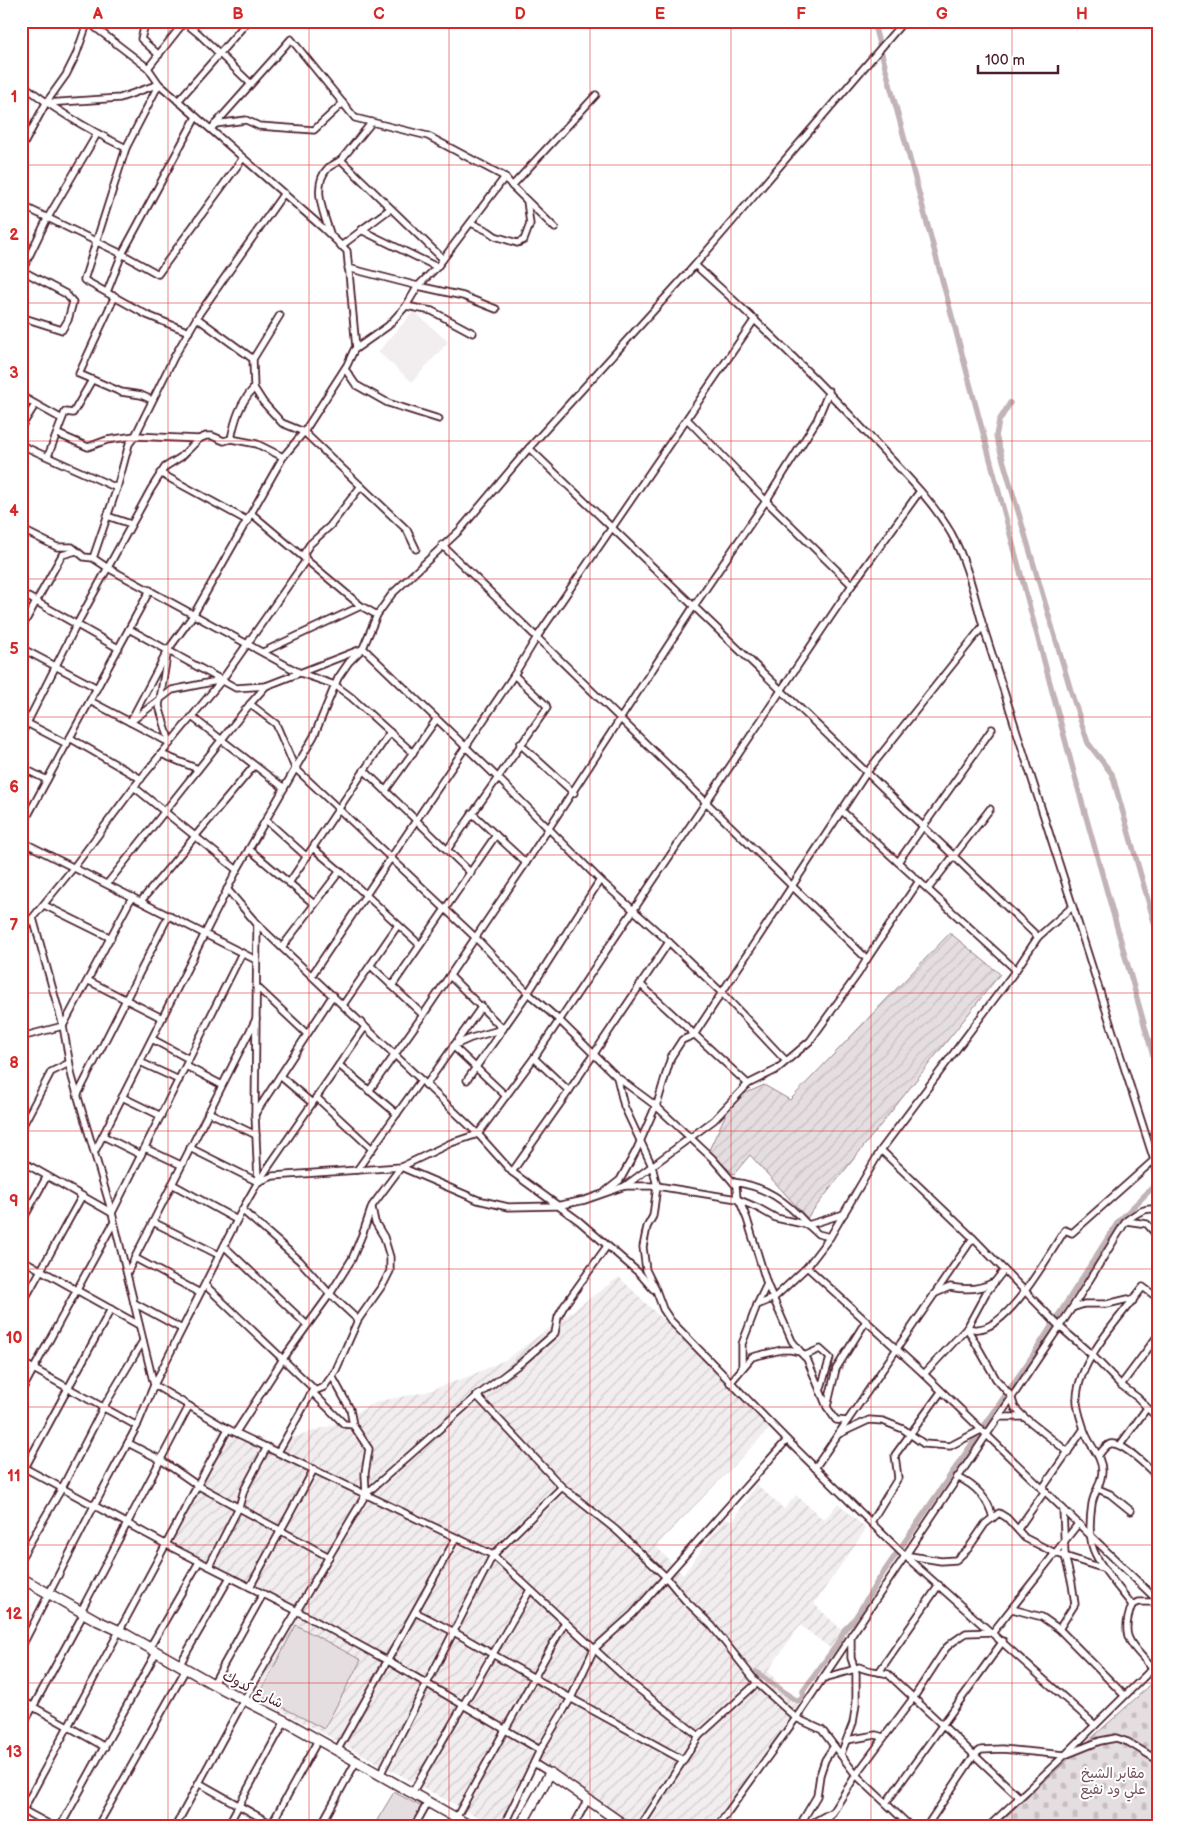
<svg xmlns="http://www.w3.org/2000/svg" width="1180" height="1848" font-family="'Balsamiq Sans','Playpen Sans Arabic',sans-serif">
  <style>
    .built { fill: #f2eeef }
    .industrial { fill: url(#industrial-furrows) }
    .cemetery { fill: url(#cemetery-stones); stroke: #987e86 }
    .garden { fill: url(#garden-furrows); stroke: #987e86 }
    .pitch { fill: #e5dee0; stroke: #987e86 }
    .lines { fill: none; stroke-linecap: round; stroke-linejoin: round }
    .canal { stroke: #c1b3b6; stroke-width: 5.5 }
    .street-casing { stroke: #4a1f2b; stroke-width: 9 }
    .secondary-casing { stroke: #4a1f2b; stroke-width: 12 }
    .street { stroke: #fff; stroke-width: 5.5 }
    .secondary { stroke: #fff; stroke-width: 9 }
    .grid { fill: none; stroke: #d62828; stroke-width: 1; stroke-opacity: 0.55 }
    .labels { text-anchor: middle; stroke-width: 4; stroke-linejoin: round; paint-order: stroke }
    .street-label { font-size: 14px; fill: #4a1f2b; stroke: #fff }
    .park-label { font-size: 14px; fill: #714f58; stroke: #fff }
    .neatline { fill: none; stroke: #d62828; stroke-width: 2 }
    .grid-label { font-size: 16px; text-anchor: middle; font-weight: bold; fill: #d62828 }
  </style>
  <defs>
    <pattern id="industrial-furrows" width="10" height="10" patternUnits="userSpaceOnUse" patternTransform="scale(1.25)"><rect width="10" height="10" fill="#f2eeef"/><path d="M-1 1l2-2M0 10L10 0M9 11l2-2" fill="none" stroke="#d1cccd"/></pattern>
    <pattern id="cemetery-stones" width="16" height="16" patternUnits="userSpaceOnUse" patternTransform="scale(1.25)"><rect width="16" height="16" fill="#e5dee0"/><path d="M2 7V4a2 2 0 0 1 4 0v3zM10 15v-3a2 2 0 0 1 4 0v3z" fill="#c6bec0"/></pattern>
    <pattern id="garden-furrows" width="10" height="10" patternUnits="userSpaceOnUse" patternTransform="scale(1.25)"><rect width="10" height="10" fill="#e5dee0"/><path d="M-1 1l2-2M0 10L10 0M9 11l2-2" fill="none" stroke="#c6bec0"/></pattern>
  </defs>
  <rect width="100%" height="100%" fill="#fff"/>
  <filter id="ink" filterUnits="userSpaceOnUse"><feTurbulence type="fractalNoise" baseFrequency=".02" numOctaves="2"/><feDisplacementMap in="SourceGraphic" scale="10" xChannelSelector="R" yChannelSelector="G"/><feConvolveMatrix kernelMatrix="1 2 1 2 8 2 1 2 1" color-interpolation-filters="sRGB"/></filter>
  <g filter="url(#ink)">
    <!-- built -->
    <path class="built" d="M414,311L448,342L412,382L378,352Z"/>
    <!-- industrial -->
    <path class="industrial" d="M619,1277L772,1426L656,1546L683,1575L724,1519L734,1520L756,1484L784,1509L796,1495L824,1520L838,1503L866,1529L814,1604L843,1631L830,1648L800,1625L768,1671L798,1706L712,1827H633L540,1760L510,1827H496L251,1694L299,1609L163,1540L223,1425L274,1444L332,1425L379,1401L426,1392L472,1375L507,1359Z"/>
    <!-- cemetery -->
    <path class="cemetery" d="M1159,1677V1827H994Z"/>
    <!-- garden -->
    <path class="garden" d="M950,933L1000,974L807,1218L750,1155L734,1174L708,1152L733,1099L764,1085L790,1100Z"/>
    <!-- pitch -->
    <g class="pitch">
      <path d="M296,1625L361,1660L324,1729L259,1695Z"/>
      <path d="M394,1792L422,1807L411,1826L373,1827Z"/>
    </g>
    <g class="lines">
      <!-- canal -->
      <g class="canal">
        <path d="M873,21L1078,788L1159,1077"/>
        <path d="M1010,403L999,421L996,436L1073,698L1088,743L1112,774L1159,939"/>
        <path d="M756,1672L797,1701C802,1700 804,1696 803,1691L840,1640L844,1630L854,1620L879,1579L1031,1358L1118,1222L1159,1181"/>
      </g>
      <defs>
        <g id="street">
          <path d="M146,21L141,39L159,55"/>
          <path d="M183,21L199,34L251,84"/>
          <path d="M148,68L185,21"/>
          <path d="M21,83C54,110 89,130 126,148"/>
          <path d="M178,101L248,21"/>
          <path d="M46,103L120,98L159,84L148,68L88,22"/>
          <path d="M215,124L246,120L259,126L314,130L343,103"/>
          <path d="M211,129L291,39L355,118L428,136L505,177"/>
          <path d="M21,149L46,103L66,75L76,55L88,21"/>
          <path d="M341,160L372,122"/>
          <path d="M512,186L555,228"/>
          <path d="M21,205L122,254L158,274L243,158"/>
          <path d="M471,223L488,231L495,236L517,243L524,240L530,224L527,201"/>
          <path d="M330,233C324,215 311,185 328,168C331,165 337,163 341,160L443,259"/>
          <path d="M341,246L390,209L361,230L437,267"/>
          <path d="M695,265C758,321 818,380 876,443C902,471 931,499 951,533C967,562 974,595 983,626L1159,1176"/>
          <path d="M348,268L418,286L437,267L505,177L512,186L596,95"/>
          <path d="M21,270L66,294L73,302L68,320L62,330L21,317"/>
          <path d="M22,271L47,219L97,134"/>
          <path d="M107,292L122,254L196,117"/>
          <path d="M115,296L79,374L121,392L141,395L152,400"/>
          <path d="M406,306L432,311L473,333"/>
          <path d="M280,315L253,359L254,388L263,402L282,423L304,432L407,530L416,549"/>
          <path d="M197,318L253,359"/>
          <path d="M189,332L147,315L84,280L126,148L159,84L323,228L347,251L356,348"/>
          <path d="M345,369L356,385L388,403L439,419"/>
          <path d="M21,396L62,419"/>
          <path d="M687,419L766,501L852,585"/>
          <path d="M21,427L35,405"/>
          <path d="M58,434L88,447L107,440L135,436L199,439L206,436H212L224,441L231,439L257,444L283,457"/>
          <path d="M231,439C235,419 240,403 254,388"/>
          <path d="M21,445L117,488"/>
          <path d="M529,448L1038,937"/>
          <path d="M48,456L65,412L73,413L92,380"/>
          <path d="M160,473L248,521"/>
          <path d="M252,514L361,606L377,615"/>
          <path d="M107,516L131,524"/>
          <path d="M21,529L57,547H72L84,557L93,558L108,568L300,673L335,685L351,697L413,753"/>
          <path d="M442,545L867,959"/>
          <path d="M93,558L117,488L129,444L135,436L174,357L199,314L284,193"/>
          <path d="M21,593L118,648"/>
          <path d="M21,629L62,555L76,551"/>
          <path d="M129,629L236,688L266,686"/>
          <path d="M21,648L97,688"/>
          <path d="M363,648L497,777L600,880L669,942L722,993L786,1061"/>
          <path d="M263,652L361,606"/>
          <path d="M167,655L159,706L170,743"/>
          <path d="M90,701L170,743"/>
          <path d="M192,717L284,788"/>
          <path d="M21,720L67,744"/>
          <path d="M133,720L172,690L222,680"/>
          <path d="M130,722L168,650L194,614L283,457L304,432L347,365L354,350L388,326L406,306L418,286L463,296L496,309"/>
          <path d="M21,735L77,624L151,489L165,467L181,457L199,439"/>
          <path d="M70,738L141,779"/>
          <path d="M520,744L574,793"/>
          <path d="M161,754L198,769"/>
          <path d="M21,767L47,780"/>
          <path d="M364,770L471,873"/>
          <path d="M134,787L237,870"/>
          <path d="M386,790L436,720"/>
          <path d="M842,811L1016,970"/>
          <path d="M472,813L526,863"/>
          <path d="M266,820L307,857"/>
          <path d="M21,828L150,590"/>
          <path d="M21,841L256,960"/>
          <path d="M313,848L340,871L420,945"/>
          <path d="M249,849L314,904"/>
          <path d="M447,850L547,708L546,705L514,675"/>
          <path d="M898,862L992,729"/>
          <path d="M289,883L390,732"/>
          <path d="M107,884L250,704L266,686L359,650"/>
          <path d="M227,889L257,924L478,1134L512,1172L579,1221L639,1273L653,1289"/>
          <path d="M928,889L990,809"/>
          <path d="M141,901L254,766"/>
          <path d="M44,905L111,938"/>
          <path d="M33,918L63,1026L72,1077L112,1213L154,1385L228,1429L493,1555L632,1684L699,1736L640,1827"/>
          <path d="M257,924L255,1114L258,1182"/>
          <path d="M21,932L74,867L134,787L222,680L306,560L304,553L310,544L330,526L361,486"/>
          <path d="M282,947L340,871"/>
          <path d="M371,966L423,1015"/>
          <path d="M312,975L514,675L537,637L755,319"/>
          <path d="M450,976L503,1029L471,1038L453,1046L506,1096"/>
          <path d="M89,981L162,1018"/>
          <path d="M640,984L748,1084L776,1070L810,1041L858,974L867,959L919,881"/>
          <path d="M256,986L307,1034"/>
          <path d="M392,986L496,835"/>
          <path d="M343,1005L398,925"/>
          <path d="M21,1037L63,1026L132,897"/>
          <path d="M152,1039L189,1059"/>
          <path d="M534,1058L569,1091"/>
          <path d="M140,1062L179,1080"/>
          <path d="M339,1065L397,1114"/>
          <path d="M186,1066L222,1085"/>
          <path d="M280,1076L312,1103"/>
          <path d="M617,1077L656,1106L712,1158L733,1182"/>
          <path d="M467,1080L528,993L600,880"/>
          <path d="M426,1085L482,1006"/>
          <path d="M369,1091L423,1015L526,863L694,606L766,501L817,420L829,391"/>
          <path d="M78,1094L169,915"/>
          <path d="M122,1097L161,1116"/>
          <path d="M316,1097L372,1149"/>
          <path d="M208,1112L256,1135"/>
          <path d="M255,1114L333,995"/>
          <path d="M21,1129L51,1072L69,1063"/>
          <path d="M103,1136L141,1155"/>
          <path d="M145,1148L181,1165"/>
          <path d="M190,1148L258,1182L273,1176L401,1167L478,1200L508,1207L556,1206L585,1200L625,1186H657L652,1166L624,1106L617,1077L559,1020L528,993L476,938L295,768L276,724L250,704"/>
          <path d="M881,1150L973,1238L1059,1326L1092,1355L1121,1385L1138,1398L1159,1420"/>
          <path d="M95,1151L237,870L314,736L338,678L349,662L363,648L377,615L392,594L460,530L529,448L695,265L904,21"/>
          <path d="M21,1161L112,1213L242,953"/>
          <path d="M357,1170L421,1080"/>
          <path d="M512,1172L569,1091L669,942"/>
          <path d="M172,1184L237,1220"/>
          <path d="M625,1186L714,1120L748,1084"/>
          <path d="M606,1191L620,1180L636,1151L658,1101L671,1057L682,1040L694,1035L867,772L983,626"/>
          <path d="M242,1210L300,1261L330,1294L358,1320"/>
          <path d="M1126,1221L1147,1224L1159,1238"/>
          <path d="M153,1222L219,1255"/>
          <path d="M21,1223L47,1176"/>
          <path d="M830,1237L818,1234L808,1225L776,1218L758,1208L737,1199L657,1186L653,1216L647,1227L643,1247L646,1270L656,1290L663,1309L671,1321L787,1440L904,1555L1095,1725"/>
          <path d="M224,1246L307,1325"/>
          <path d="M135,1258L200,1293"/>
          <path d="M21,1259L139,1325"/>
          <path d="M807,1267L924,1374L1159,1602"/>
          <path d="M127,1273L256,1019"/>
          <path d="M767,1284L792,1341L804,1356L820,1349L830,1358L820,1391"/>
          <path d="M205,1285L313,1388L312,1392L278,1452"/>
          <path d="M934,1294L950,1287C965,1290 979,1290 992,1283"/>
          <path d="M134,1303L182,1329"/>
          <path d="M757,1305L767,1284L747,1219L740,1202L737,1199L736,1186L733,1182C766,1186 786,1201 808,1225L844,1214"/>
          <path d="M21,1306L82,1196"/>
          <path d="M1072,1308L1084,1304H1107L1128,1299L1133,1301"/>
          <path d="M967,1328C970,1328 975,1330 978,1329C1009,1328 1049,1254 1065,1230L1072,1233L1154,1160"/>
          <path d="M967,1328L996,1379L1011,1396L1015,1408L1024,1417"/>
          <path d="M21,1362L137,1426"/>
          <path d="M742,1368V1344L757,1305L774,1298L807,1267L830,1237L881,1150L1016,970L1038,937L1072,907"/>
          <path d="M924,1374L967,1328L986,1293L1004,1270"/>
          <path d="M332,1376L350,1409L353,1425L369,1449L365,1473L366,1494"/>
          <path d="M730,1383L752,1357L781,1350H791L800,1352L807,1359L827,1407"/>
          <path d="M1121,1385L1159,1334"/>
          <path d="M21,1392L114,1222"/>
          <path d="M477,1396L562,1487L616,1530L665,1576L685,1600L712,1626L757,1683L796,1718L717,1827"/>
          <path d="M998,1417H1024L1068,1452"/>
          <path d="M847,1421L836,1420L827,1407L836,1369L866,1321"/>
          <path d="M353,1425L344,1424L312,1392L324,1387L336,1370L358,1320L384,1283L390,1271V1257L384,1237L375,1222L372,1208"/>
          <path d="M236,1432L283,1359L330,1294L352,1259L364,1230L372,1206L401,1167L451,1143L478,1134L534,1058L852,585L920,491"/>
          <path d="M839,1434L869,1420L883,1421L903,1429L924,1444L950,1446L981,1430"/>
          <path d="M128,1443L161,1460L197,1485L329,1557"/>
          <path d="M1120,1445L1147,1408"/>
          <path d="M1099,1455C1102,1451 1105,1446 1110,1444C1123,1441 1149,1469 1159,1478"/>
          <path d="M21,1466L167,1545L297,1611L388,1661L540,1750"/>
          <path d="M815,1468L973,1238"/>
          <path d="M21,1475L111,1309"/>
          <path d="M957,1477C975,1485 988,1498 993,1518"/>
          <path d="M1042,1489L1083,1430"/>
          <path d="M1098,1489L1110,1494L1131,1511"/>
          <path d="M871,1522L898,1478L895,1455L941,1392"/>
          <path d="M1018,1529L1045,1491"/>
          <path d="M904,1555L941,1561L956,1560L968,1549L985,1524L999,1513L1007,1518L1025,1538L1055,1553L1105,1569"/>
          <path d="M21,1558L62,1488L103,1408L143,1341"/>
          <path d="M209,1566L239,1507L244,1490L267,1447"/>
          <path d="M250,1587L314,1469"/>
          <path d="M1132,1605L1139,1602H1159"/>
          <path d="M1012,1609L1042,1617L1059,1629L1124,1695"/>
          <path d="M81,1611L189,1406"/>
          <path d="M415,1612L454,1632L534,1678L683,1760"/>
          <path d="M1059,1629L1075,1604L1072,1584L1065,1556L1063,1509"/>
          <path d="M150,1647L199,1562"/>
          <path d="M21,1648L94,1506L137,1426L154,1385L242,1210L258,1182L365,1027"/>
          <path d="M180,1664L230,1577"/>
          <path d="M1152,1668C1132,1644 1119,1639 1132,1605C1121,1590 1096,1563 1092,1545C1089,1532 1090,1517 1092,1504C1094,1492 1102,1483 1102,1471C1102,1454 1086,1443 1083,1426C1080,1417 1076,1406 1077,1397C1079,1360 1121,1316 1143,1287L1159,1299"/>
          <path d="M879,1672L939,1585"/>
          <path d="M822,1679C831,1675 853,1671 859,1667C869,1672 878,1671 888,1674L1019,1797"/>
          <path d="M213,1684L263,1594"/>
          <path d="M21,1700L105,1747"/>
          <path d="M21,1729L84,1613"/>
          <path d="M699,1736L757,1683"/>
          <path d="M847,1740L876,1735L883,1737"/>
          <path d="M337,1751L456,1538"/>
          <path d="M841,1754L853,1723L856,1704V1673L851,1658V1635"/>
          <path d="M534,1763L550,1773"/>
          <path d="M380,1775L493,1555L562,1487"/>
          <path d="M199,1783L277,1827"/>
          <path d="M412,1793L530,1590"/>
          <path d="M886,1803L1003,1641"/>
          <path d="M21,1809L54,1827"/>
          <path d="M23,1810L228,1429"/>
          <path d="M456,1818L565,1622"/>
          <path d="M801,1823L807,1826L832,1812"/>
          <path d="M60,1827L157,1651"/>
          <path d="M97,1827L186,1669"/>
          <path d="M175,1827L244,1700L366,1494L477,1396L522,1362L555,1333L558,1317L564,1306L607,1246"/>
          <path d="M227,1827L285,1721"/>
          <path d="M270,1827L318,1740"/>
          <path d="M320,1827L356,1762"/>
          <path d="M414,1827L428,1802"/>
          <path d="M503,1827L540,1750L571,1698L594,1649L633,1614L787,1440"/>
          <path d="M573,1827L588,1799"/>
          <path d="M797,1827L801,1823L817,1796L820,1775L825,1760L834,1746"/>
          <path d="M823,1827L856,1775L914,1697L946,1648L953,1642L966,1633L993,1632L1078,1524"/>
          <path d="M911,1827L856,1775L822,1730L796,1718L1072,1308L1126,1221C1135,1214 1147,1205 1159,1211"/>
          <path d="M926,1827L975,1754L981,1750L1002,1749L1065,1755L1100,1741L1116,1738L1128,1742L1159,1761"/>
          <path d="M988,1827L1065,1755L1159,1662"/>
        </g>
        <g id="secondary">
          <path d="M21,1578L98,1621L120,1631L213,1684L285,1721L472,1827"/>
          <path d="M520,1827L550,1773L627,1827"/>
        </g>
      </defs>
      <!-- street casing -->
      <use href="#street" class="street-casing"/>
      <!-- secondary casing -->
      <use href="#secondary" class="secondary-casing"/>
      <!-- street -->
      <use href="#street" class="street"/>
      <!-- secondary -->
      <use href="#secondary" class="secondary"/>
    </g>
  </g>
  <!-- grid -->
  <path class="grid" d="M168,21V1827M309,21V1827M449,21V1827M590,21V1827M731,21V1827M871,21V1827M1012,21V1827M21,165H1159M21,303H1159M21,441H1159M21,579H1159M21,717H1159M21,855H1159M21,993H1159M21,1131H1159M21,1269H1159M21,1407H1159M21,1545H1159M21,1683H1159"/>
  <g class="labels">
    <!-- street labels -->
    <g class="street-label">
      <text transform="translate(253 1689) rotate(27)" y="5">شارع كدوك</text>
    </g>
    <!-- park labels -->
    <g class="park-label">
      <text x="1113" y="1778">مقابر الشيخ<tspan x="1113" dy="16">علي ود نفيع</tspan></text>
    </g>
  </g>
  <!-- margin -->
  <rect width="1180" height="1848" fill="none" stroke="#fff" stroke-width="55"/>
  <!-- scale -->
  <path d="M978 65v8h80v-8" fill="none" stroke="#4a1f2b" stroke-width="2.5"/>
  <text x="985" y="65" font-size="15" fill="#4a1f2b" stroke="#ffffff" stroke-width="4" paint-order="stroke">100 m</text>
  <rect x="28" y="28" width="1124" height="1792" class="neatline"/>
  <g class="grid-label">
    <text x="98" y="19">A</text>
    <text x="238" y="19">B</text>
    <text x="379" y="19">C</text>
    <text x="520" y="19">D</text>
    <text x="660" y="19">E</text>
    <text x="801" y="19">F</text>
    <text x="942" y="19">G</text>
    <text x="1082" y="19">H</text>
    <text x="14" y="102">1</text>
    <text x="14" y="240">2</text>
    <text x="14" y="378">3</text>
    <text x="14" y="516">4</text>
    <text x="14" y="654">5</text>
    <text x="14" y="792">6</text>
    <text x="14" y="930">7</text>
    <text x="14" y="1068">8</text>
    <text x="14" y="1206">9</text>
    <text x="14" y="1343">10</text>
    <text x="14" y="1481">11</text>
    <text x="14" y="1619">12</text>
    <text x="14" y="1757">13</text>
  </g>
</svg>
